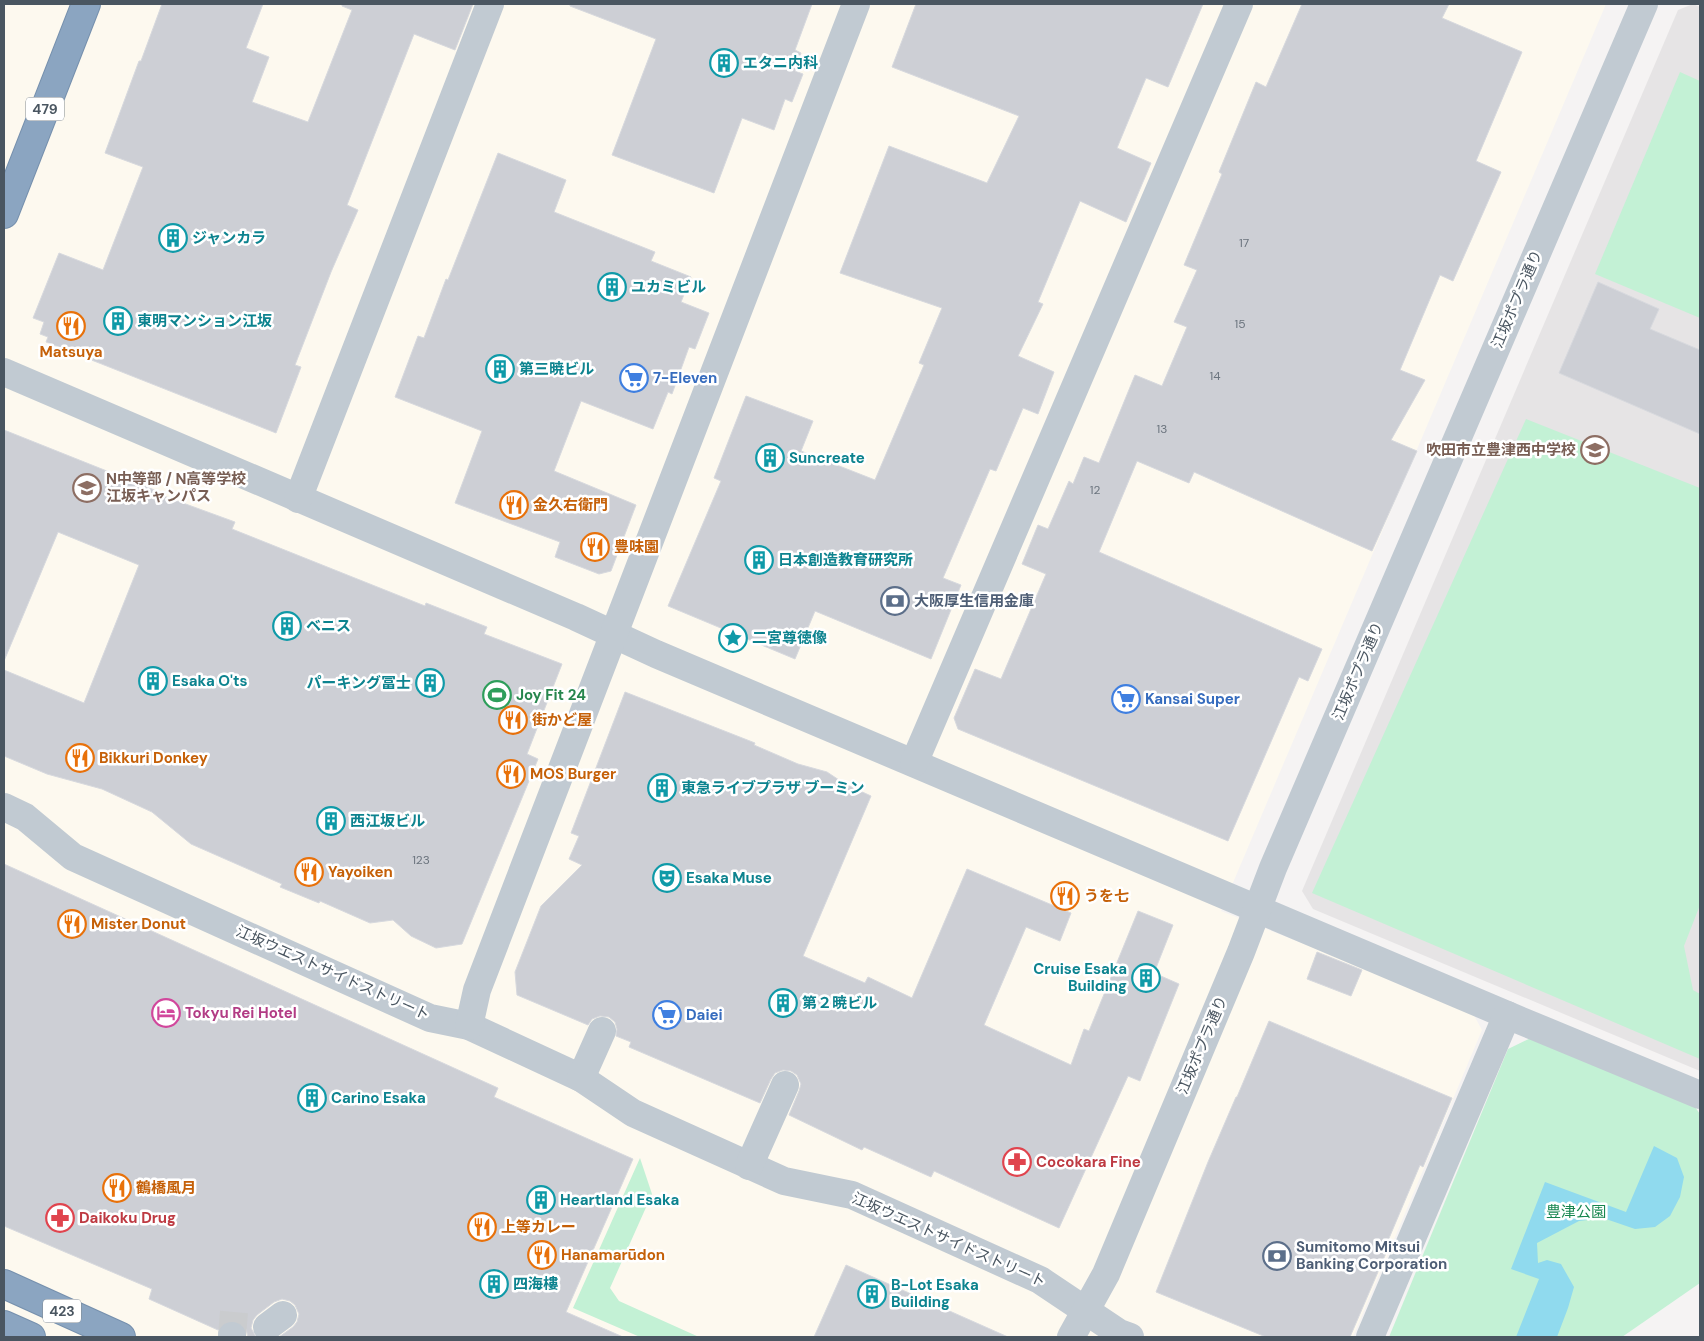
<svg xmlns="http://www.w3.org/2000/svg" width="1704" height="1341" font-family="'DM Sans','Noto Sans JP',sans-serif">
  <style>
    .commercial { fill: #fdf9ef }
    .education { fill: #e6e4e5 }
    .green { fill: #c3f1d5 }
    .water { fill: #90daee }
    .building { fill: #cdcfd5; stroke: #d7d9de }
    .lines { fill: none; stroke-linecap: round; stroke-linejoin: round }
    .minor-tunnel { stroke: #caccce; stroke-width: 28; stroke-dasharray: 28 14; stroke-linecap: butt }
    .highway-casing { stroke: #7690ad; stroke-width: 30 }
    .minor { stroke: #c1cad2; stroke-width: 28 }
    .highway { stroke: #8ba5c1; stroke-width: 28 }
    .labels { text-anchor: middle; stroke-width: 5; stroke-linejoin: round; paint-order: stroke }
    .number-label { font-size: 12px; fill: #6b747e }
    .shield { fill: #fff; stroke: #808990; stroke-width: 1 }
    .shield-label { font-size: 14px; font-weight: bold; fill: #4a5661 }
    .culture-label { font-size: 15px; font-weight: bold; fill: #0d838f; stroke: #fff; text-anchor: start }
    .street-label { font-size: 15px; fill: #4a5661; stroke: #fff }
    .food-label { font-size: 15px; font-weight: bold; fill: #c56008; stroke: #fff; text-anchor: start }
    .shop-label { font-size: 15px; font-weight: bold; fill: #366cbe; stroke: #fff; text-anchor: start }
    .education-label { font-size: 15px; font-weight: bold; fill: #785e54; stroke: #fff; text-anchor: end }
    .service-label { font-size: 15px; font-weight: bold; fill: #4e5e75; stroke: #fff; text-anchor: start }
    .leisure-label { font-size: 15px; font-weight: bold; fill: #27864d; stroke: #fff; text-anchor: start }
    .hotel-label { font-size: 15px; font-weight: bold; fill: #b23c85; stroke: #fff; text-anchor: start }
    .health-label { font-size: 15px; font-weight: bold; fill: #be3a42; stroke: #fff; text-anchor: start }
    .park-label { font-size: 15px; fill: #17864f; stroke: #fff }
  </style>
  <rect width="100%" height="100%" fill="#f5f3f3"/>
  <!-- commercial -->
  <path class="commercial" d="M4,4H1606L1221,911L1471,1010L1482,1030L1353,1337H4Z"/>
  <!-- education -->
  <path class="education" d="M1693,4L1700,7V1071L1313,909L1302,891L1678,10Z"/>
  <!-- green -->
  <g class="green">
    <path d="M1680,72L1700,81V318L1595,274Z"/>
    <path d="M1526,419L1700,488V905L1684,946L1693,990L1700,994V1059L1312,893Z"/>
    <path d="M1533,1037L1695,1107L1700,1114V1283L1622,1337H1389L1508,1049Z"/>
    <path d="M640,1158L652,1194L610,1288L619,1301L699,1337H640L573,1308Z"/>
  </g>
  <!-- water -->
  <path class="water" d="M1654,1146L1677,1158L1684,1177L1680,1197L1670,1216L1655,1227L1635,1229L1603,1218L1579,1221L1537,1243L1538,1263L1547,1260L1561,1264L1574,1287L1568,1308L1557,1337H1516L1539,1279L1511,1269L1545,1182L1626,1212Z"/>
  <!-- building -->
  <g class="building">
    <path d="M162,4H263L246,48L269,57L252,102L308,122L352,10L342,6V4H473L455,50L414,34L347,205L358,210L331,272L295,365L301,367L276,433L46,342L48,337L40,334L44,322L33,318L59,253L103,270L143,167L105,153L139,61H141Z"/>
    <path d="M570,4H812L795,50L801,53L795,71L803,74L792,102L785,99L774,130L742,118L714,193L612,155L656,39L570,6Z"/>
    <path d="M916,4H1203L1168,87L1146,78L1117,148L1151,163L1126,222L1080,201L1038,302L1043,304L1018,356L1054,372L1038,414L1023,408L996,471L990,469L943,578L961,585L931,659L815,611L795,659L668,606L721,481L714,478L746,396L813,421L801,451L875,480L924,365L919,363L942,308L840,273L889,146L987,183L1019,116L892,67Z"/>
    <path d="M1302,4H1449L1442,18L1522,52L1476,161L1501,172L1453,281L1440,275L1400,370L1425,380L1391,440L1417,451L1372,551L1194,472L1189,483L1137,461L1099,552L1322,649L1308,681L1299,677L1228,841L958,729L954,718L975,669L1001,679L1046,574L1022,564L1038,525L1048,529L1069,481L1073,484L1084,457L1099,463L1135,375L1162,386L1187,327L1174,322L1197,270L1184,265L1222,174L1219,172L1256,82L1266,87Z"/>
    <path d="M498,153L566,180L554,212L655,252L651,261L691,277L681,302L709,313L695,349L689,347L672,394L668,392L653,429L581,401L554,471L636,505L611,571L599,574L555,557L560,542L455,503L482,431L395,397L418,336L424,338L446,279L448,280Z"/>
    <path d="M1598,282L1659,309L1650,329L1700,350V434L1559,373Z"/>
    <path d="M4,430L162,493L161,495L235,522L232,529L425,606L426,603L487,627L484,634L562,664L527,754L538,759L462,944L436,948L411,936L393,920L370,923L320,901L319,903L280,887L282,884L191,844L152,812L102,789L47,774L4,756V670L84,703L139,565L58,532L4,661Z"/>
    <path d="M625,692L755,743L754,745L798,764L827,772L845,784L871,796L803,956L865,983L868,977L912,998L967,869L1071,913L1060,941L1026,927L984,1025L1071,1065L1084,1029L1089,1031L1138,911L1173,925L1154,973L1179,984L1140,1081L1128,1076L1059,1228L934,1171L931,1177L864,1147L862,1150L789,1115L799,1091L801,1084L797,1075L791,1071L783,1070L775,1073L771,1079L760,1103L629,1047L631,1042L616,1036L617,1029L615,1022L609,1017L600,1016L592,1019L588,1025L517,995L515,972L541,906L582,865L569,859L579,836L571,833Z"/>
    <path d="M4,864L498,1088L494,1097L633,1159L566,1312L623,1337H279L293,1327L297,1322L299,1314L295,1305L290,1301L282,1299L274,1302L257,1315L253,1320L251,1328L256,1337H248L246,1329L239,1322L232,1320L225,1322L218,1330L149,1299L152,1289L4,1226Z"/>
    <path d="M1317,952L1362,970L1351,996L1307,979Z"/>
    <path d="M1269,1021L1452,1098L1423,1167L1420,1165L1387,1243L1390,1244L1350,1337H1266L1156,1292L1208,1162L1236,1097H1237Z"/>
    <path d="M846,1265L1008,1337H814Z"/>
  </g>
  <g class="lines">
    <!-- minor-tunnel -->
    <path class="minor-tunnel" d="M232,1336L234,1312"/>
    <defs>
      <g id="highway">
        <path d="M4,214L86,4"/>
        <path d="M4,1284L121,1337"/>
        <path d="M4,1325L31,1337"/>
      </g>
    </defs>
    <!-- highway casing -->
    <use href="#highway" class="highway-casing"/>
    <!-- minor -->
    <g class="minor">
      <path d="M4,372L576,617L656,654L1507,1015L1700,1095"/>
      <path d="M298,499L490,4"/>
      <path d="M914,763L1239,4"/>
      <path d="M4,807L25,817L73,857L430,1018L469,1026L581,1078L633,1113L784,1181L852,1195L1040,1280L1119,1333L1130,1337"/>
      <path d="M469,1026L477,990L856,4"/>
      <path d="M581,1078L602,1031"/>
      <path d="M749,1166L785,1085"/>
      <path d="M267,1327L283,1315"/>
      <path d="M232,1337V1336"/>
      <path d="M1071,1337L1106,1274L1241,952L1273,868L1644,4"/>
      <path d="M1370,1337L1507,1015"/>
    </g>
    <!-- highway -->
    <use href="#highway" class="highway"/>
  </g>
  <!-- icons -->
  <defs>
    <symbol id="building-ring" viewBox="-11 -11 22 22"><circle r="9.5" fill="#fff" stroke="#0f9aa8" stroke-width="1.5"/><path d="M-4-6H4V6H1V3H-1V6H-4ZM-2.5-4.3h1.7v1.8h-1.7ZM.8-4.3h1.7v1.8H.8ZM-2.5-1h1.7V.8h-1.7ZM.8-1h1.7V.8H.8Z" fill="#0f9aa8"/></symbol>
    <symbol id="restaurant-ring" viewBox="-11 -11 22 22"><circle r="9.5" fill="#fff" stroke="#e8710a" stroke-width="1.5"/><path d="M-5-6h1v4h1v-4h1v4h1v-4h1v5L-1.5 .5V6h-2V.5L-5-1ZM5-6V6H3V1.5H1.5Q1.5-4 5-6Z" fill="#e8710a"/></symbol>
    <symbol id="supermarket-ring" viewBox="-11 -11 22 22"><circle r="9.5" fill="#fff" stroke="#3f7fe0" stroke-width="1.5"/><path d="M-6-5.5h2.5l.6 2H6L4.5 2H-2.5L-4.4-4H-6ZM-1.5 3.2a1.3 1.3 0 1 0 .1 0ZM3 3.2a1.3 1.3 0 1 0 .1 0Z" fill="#3f7fe0"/></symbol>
    <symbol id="school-ring" viewBox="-11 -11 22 22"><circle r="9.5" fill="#fff" stroke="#8d6e63" stroke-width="1.5"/><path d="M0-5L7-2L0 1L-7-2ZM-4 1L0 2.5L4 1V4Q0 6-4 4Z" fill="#8d6e63"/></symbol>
    <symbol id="bank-ring" viewBox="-11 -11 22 22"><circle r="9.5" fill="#fff" stroke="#5c6f8a" stroke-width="1.5"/><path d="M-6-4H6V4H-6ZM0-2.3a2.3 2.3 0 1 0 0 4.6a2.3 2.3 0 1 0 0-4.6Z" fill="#5c6f8a"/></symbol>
    <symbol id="sight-ring" viewBox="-11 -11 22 22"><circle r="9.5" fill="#fff" stroke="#0f9aa8" stroke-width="1.5"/><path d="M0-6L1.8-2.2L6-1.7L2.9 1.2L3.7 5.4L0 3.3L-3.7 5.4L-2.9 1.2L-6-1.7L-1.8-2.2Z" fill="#0f9aa8"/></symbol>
    <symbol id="stadium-ring" viewBox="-11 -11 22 22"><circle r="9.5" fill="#fff" stroke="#2e9e5b" stroke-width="1.5"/><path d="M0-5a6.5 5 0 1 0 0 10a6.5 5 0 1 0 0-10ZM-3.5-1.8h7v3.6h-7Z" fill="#2e9e5b"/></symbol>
    <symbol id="theatre-ring" viewBox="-11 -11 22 22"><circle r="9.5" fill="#fff" stroke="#0f9aa8" stroke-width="1.5"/><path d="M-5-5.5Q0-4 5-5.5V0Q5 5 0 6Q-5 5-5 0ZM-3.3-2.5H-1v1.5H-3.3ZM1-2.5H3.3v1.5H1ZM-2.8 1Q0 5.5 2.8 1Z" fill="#0f9aa8"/></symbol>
    <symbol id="hotel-ring" viewBox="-11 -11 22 22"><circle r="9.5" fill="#fff" stroke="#d1479c" stroke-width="1.5"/><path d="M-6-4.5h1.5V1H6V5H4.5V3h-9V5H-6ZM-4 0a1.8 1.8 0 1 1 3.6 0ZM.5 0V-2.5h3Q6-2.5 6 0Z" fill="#d1479c"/></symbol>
    <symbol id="pharmacy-ring" viewBox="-11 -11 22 22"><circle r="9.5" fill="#fff" stroke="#e0444e" stroke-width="1.5"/><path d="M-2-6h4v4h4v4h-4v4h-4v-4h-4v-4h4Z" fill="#e0444e"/></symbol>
  </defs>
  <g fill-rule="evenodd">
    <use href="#building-ring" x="708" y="47" width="32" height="32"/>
    <use href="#building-ring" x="157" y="222" width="32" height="32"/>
    <use href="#building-ring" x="596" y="271" width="32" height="32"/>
    <use href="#building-ring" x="102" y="305" width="32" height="32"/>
    <use href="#restaurant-ring" x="55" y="310" width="32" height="32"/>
    <use href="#building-ring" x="484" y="353" width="32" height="32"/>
    <use href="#supermarket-ring" x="618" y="362" width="32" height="32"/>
    <use href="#school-ring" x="1579" y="434" width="32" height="32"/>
    <use href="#building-ring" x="754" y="442" width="32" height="32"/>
    <use href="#school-ring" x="71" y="472" width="32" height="32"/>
    <use href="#restaurant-ring" x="498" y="489" width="32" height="32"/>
    <use href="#restaurant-ring" x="579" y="531" width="32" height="32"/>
    <use href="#building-ring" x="743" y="544" width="32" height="32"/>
    <use href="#bank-ring" x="879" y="585" width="32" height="32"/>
    <use href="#building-ring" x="271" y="610" width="32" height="32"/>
    <use href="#sight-ring" x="717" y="622" width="32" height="32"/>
    <use href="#building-ring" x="137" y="665" width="32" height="32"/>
    <use href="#building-ring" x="414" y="667" width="32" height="32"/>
    <use href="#stadium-ring" x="481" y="679" width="32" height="32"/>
    <use href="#supermarket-ring" x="1110" y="683" width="32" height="32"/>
    <use href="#restaurant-ring" x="497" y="704" width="32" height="32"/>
    <use href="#restaurant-ring" x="64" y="742" width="32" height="32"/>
    <use href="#restaurant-ring" x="495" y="758" width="32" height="32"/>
    <use href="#building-ring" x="646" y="772" width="32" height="32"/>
    <use href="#building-ring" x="315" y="805" width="32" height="32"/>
    <use href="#restaurant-ring" x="293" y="856" width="32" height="32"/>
    <use href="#theatre-ring" x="651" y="862" width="32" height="32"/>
    <use href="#restaurant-ring" x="1049" y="880" width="32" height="32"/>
    <use href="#restaurant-ring" x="56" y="908" width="32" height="32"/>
    <use href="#building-ring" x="1130" y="962" width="32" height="32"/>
    <use href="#building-ring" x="767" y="987" width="32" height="32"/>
    <use href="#hotel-ring" x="150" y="997" width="32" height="32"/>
    <use href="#supermarket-ring" x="651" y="999" width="32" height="32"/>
    <use href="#building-ring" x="296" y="1082" width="32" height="32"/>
    <use href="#pharmacy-ring" x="1001" y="1146" width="32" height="32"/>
    <use href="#restaurant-ring" x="101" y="1172" width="32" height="32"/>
    <use href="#building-ring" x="525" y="1184" width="32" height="32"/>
    <use href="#pharmacy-ring" x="44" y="1202" width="32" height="32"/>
    <use href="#restaurant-ring" x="466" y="1211" width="32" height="32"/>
    <use href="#restaurant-ring" x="526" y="1239" width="32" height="32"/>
    <use href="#bank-ring" x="1261" y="1240" width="32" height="32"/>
    <use href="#building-ring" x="478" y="1268" width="32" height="32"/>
    <use href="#building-ring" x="856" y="1278" width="32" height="32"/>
  </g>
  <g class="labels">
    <!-- number labels -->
    <g class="number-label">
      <text x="1244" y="247">17</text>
      <text x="1240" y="328">15</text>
      <text x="1215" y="380">14</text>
      <text x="1162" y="433">13</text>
      <text x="1095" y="494">12</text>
      <text x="421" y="864">123</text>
    </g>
    <!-- shield labels -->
    <g class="shield">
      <rect x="26" y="97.5" width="38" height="23" rx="4"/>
      <rect x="43" y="1299.5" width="38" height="23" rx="4"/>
    </g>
    <g class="shield-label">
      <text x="45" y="114">479</text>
      <text x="62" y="1316">423</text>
    </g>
    <!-- culture labels -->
    <g class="culture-label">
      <text x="743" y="68">エタニ内科</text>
      <text x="192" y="243">ジャンカラ</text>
      <text x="631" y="292">ユカミビル</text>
      <text x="137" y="326">東明マンション江坂</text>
      <text x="519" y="374">第三暁ビル</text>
      <text x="789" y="463">Suncreate</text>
      <text x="778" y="565">日本創造教育研究所</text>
      <text x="306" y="631">ベニス</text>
      <text x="752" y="643">二宮尊徳像</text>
      <text x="172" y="686">Esaka O'ts</text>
      <text x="411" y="688" text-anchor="end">パーキング冨士</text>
      <text x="681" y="793">東急ライブプラザ ブーミン</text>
      <text x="350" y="826">西江坂ビル</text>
      <text x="686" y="883">Esaka Muse</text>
      <text x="1127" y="974" text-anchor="end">Cruise Esaka<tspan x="1127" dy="17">Building</tspan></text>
      <text x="802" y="1008">第２暁ビル</text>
      <text x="331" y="1103">Carino Esaka</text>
      <text x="560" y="1205">Heartland Esaka</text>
      <text x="513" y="1289">四海樓</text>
      <text x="891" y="1290">B-Lot Esaka<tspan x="891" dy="17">Building</tspan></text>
    </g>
    <!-- street labels -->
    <g class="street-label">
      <text transform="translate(1517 299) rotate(-67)" y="5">江坂ポプラ通り</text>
      <text transform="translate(1358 671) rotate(-67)" y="5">江坂ポプラ通り</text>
      <text transform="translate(333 973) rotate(24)" y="5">江坂ウエストサイドストリート</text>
      <text transform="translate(1202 1045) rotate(-67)" y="5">江坂ポプラ通り</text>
      <text transform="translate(949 1240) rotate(24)" y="5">江坂ウエストサイドストリート</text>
    </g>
    <!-- food labels -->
    <g class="food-label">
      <text x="71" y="357" text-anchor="middle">Matsuya</text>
      <text x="533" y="510">金久右衛門</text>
      <text x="614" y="552">豊味園</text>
      <text x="532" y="725">街かど屋</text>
      <text x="99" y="763">Bikkuri Donkey</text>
      <text x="530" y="779">MOS Burger</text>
      <text x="328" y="877">Yayoiken</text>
      <text x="1084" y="901">うを七</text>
      <text x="91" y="929">Mister Donut</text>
      <text x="136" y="1193">鶴橋風月</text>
      <text x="501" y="1232">上等カレー</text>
      <text x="561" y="1260">Hanamarūdon</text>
    </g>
    <!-- shop labels -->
    <g class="shop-label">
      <text x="653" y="383">7-Eleven</text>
      <text x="1145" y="704">Kansai Super</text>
      <text x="686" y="1020">Daiei</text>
    </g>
    <!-- education labels -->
    <g class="education-label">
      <text x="1576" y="455">吹田市立豊津西中学校</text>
      <text x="106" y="484" text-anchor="start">N中等部 / N高等学校<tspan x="106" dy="17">江坂キャンパス</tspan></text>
    </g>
    <!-- service labels -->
    <g class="service-label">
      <text x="914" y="606">大阪厚生信用金庫</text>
      <text x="1296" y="1252">Sumitomo Mitsui<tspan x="1296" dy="17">Banking Corporation</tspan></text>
    </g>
    <!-- leisure labels -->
    <g class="leisure-label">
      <text x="516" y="700">Joy Fit 24</text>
    </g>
    <!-- hotel labels -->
    <g class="hotel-label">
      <text x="185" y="1018">Tokyu Rei Hotel</text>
    </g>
    <!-- health labels -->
    <g class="health-label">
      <text x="1036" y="1167">Cocokara Fine</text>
      <text x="79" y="1223">Daikoku Drug</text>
    </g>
    <!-- park labels -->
    <g class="park-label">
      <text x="1576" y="1217">豊津公園</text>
    </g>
  </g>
  <!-- border -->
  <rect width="1704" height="1341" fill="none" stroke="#4a5661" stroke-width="10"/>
</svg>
